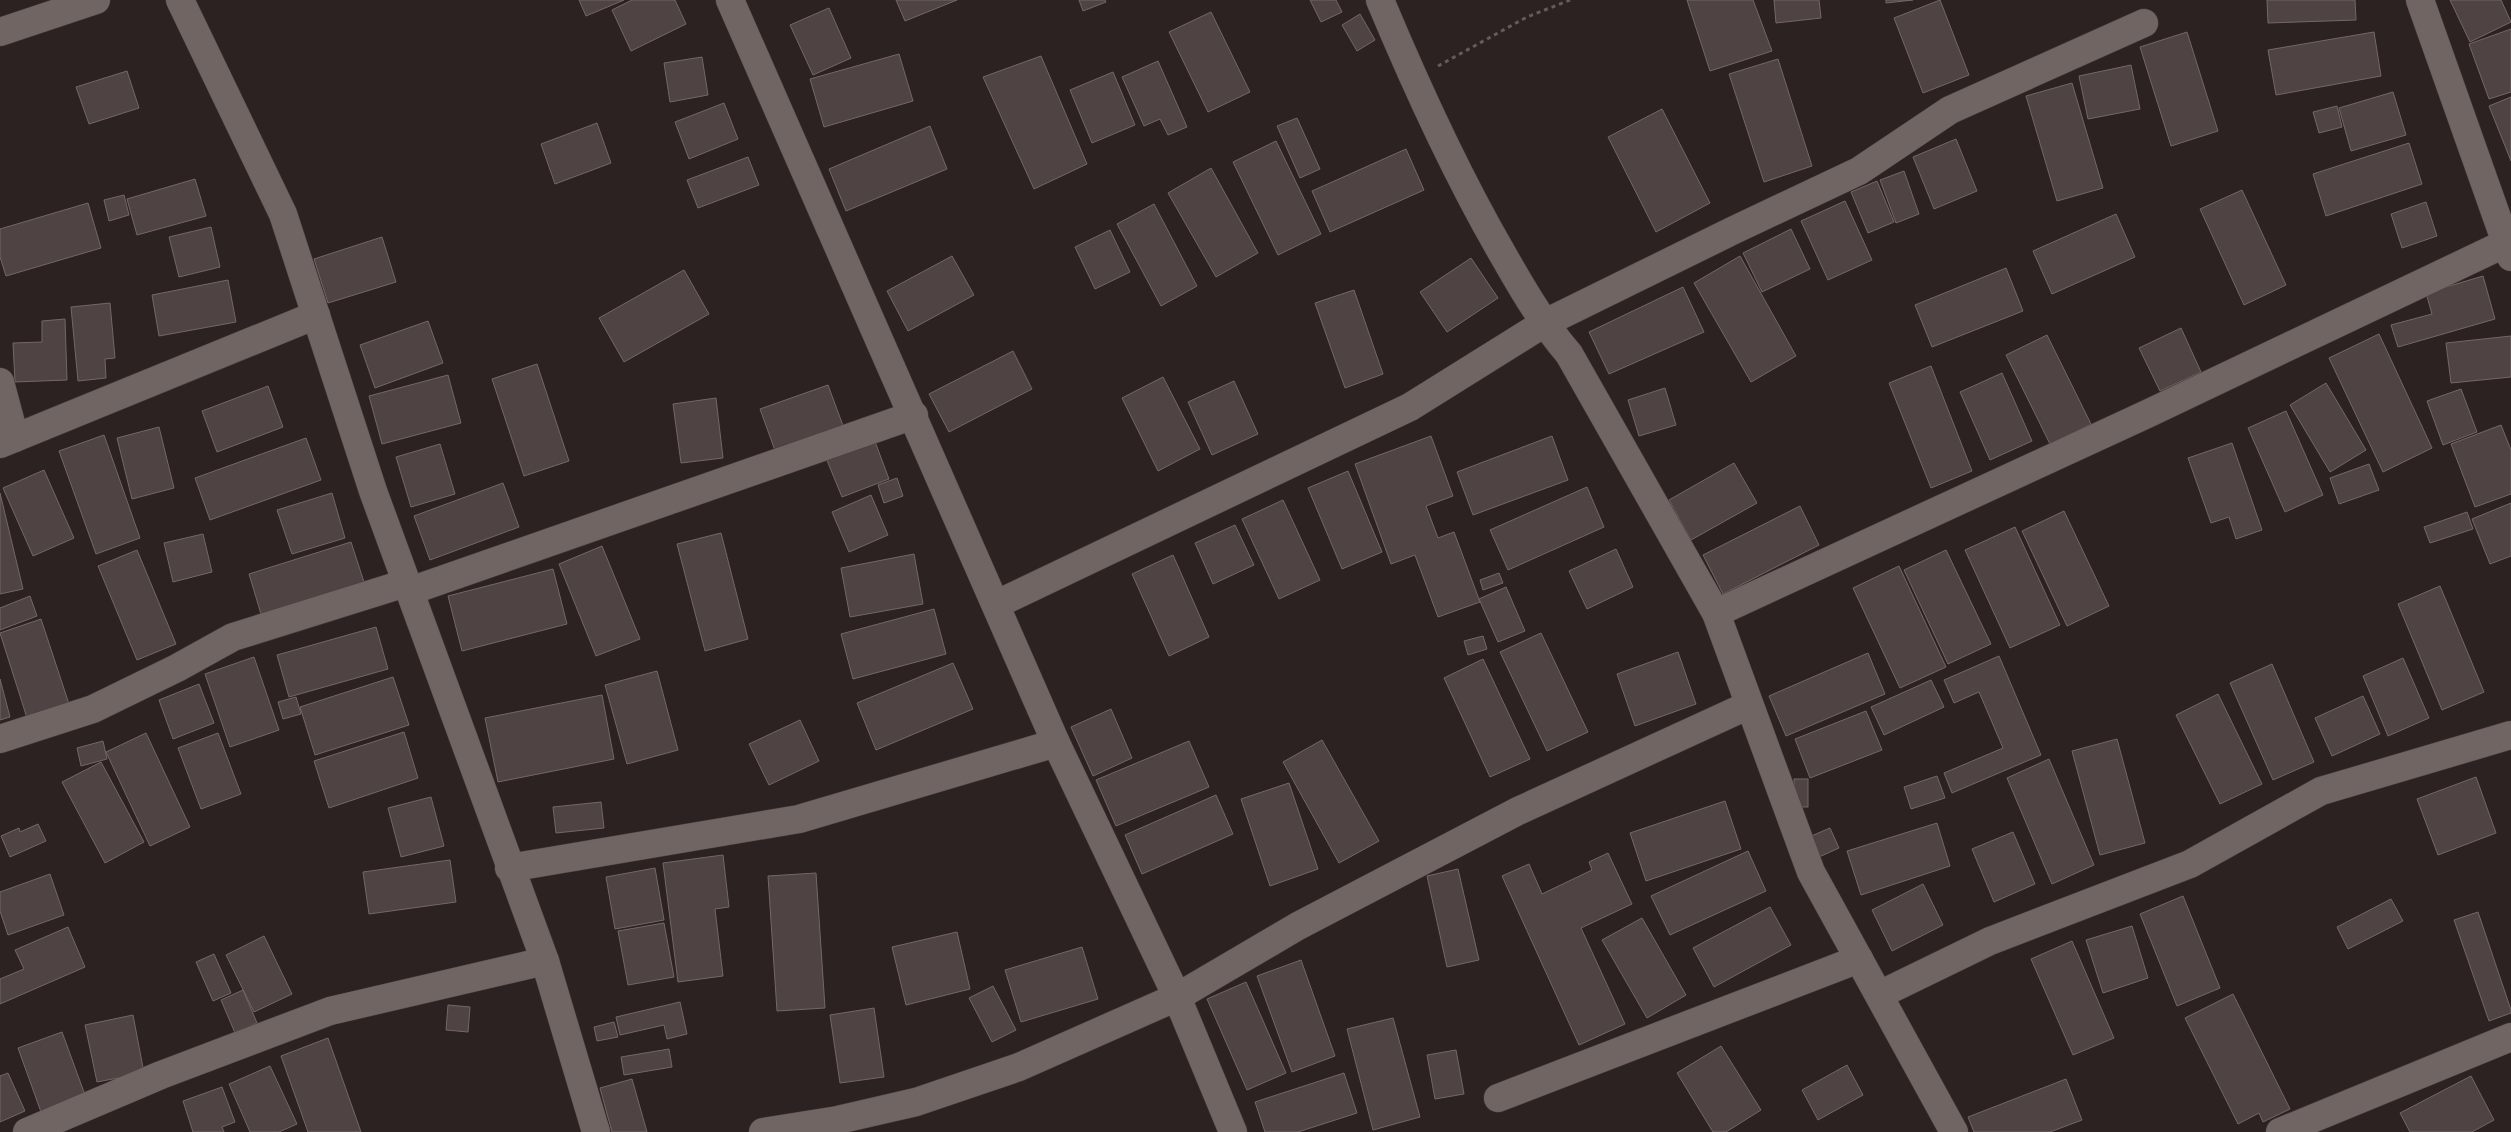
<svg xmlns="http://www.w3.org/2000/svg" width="2511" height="1132" font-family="Mulish,sans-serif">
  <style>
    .building { fill: #4f4343; stroke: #746767 }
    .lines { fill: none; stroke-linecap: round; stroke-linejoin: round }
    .minor-casing { stroke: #494040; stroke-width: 29 }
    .path { stroke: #645b5b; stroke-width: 3; stroke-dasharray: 4 4; stroke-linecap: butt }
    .minor { stroke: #716564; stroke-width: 28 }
  </style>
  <rect width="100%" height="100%" fill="#2c2222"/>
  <!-- building -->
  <g class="building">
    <path d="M579,0H624L586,16Z"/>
    <path d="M632,0H675L686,24L631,51L612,10Z"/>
    <path d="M896,0H957L905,21Z"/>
    <path d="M1079,0H1105L1106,2L1083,11Z"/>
    <path d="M1310,0H1336L1342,12L1321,22Z"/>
    <path d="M1687,0H1753L1772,51L1710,71Z"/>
    <path d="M1774,0H1819L1821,18L1776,23Z"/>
    <path d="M1886,0H1913L1886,3Z"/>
    <path d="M1940,0L1969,75L1923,93L1894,18Z"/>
    <path d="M2267,0H2355L2356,20L2268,23Z"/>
    <path d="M2450,0H2501L2511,22L2470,42Z"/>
    <path d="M829,8L851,58L813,75L790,25Z"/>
    <path d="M1211,12L1250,92L1208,112L1169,32Z"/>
    <path d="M1360,14L1375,40L1357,51L1342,25Z"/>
    <path d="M2511,29V92L2489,99L2469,44Z"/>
    <path d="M2187,32L2218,131L2171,146L2140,47Z"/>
    <path d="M2374,32L2381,76L2276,95L2268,50Z"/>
    <path d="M899,54L913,101L824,127L810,79Z"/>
    <path d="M1041,56L1087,164L1034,189L983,77Z"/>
    <path d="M702,57L708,95L670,102L664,63Z"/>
    <path d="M1778,59L1812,166L1764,182L1729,74Z"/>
    <path d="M1158,61L1187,127L1168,135L1160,119L1144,126L1122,77Z"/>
    <path d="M2131,65L2140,109L2088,119L2079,76Z"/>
    <path d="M127,71L139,108L89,124L76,87Z"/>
    <path d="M1113,72L1135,125L1092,143L1070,90Z"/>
    <path d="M2072,83L2103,188L2057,201L2026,96Z"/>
    <path d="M2393,92L2406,135L2351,151L2339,108Z"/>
    <path d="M2511,97V161L2489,106Z"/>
    <path d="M724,103L738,139L689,159L675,122Z"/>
    <path d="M2337,106L2342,127L2319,133L2313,112Z"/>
    <path d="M1662,109L1710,203L1656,232L1608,137Z"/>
    <path d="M1297,118L1320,169L1300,178L1277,126Z"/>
    <path d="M597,123L611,163L555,184L541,144Z"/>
    <path d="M930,126L947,169L846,211L829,169Z"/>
    <path d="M1956,139L1977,191L1934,209L1913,157Z"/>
    <path d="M1276,141L1321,234L1278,255L1233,162Z"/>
    <path d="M2409,143L2422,184L2326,216L2313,174Z"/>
    <path d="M1406,149L1424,190L1330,232L1312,191Z"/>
    <path d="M748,157L759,185L698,208L687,180Z"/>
    <path d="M1211,168L1258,253L1216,277L1168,193Z"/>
    <path d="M1904,171L1919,214L1896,223L1880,180Z"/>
    <path d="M195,179L206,216L137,235L127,199Z"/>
    <path d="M1877,181L1894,222L1868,233L1851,192Z"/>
    <path d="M2242,190L2286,285L2244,305L2200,209Z"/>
    <path d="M124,195L129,215L109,221L104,200Z"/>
    <path d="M1845,201L1872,260L1828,280L1801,221Z"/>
    <path d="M2426,202L2437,236L2402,248L2391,214Z"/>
    <path d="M88,203L101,248L6,276L0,257V229Z"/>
    <path d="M1154,204L1197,286L1161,306L1117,224Z"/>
    <path d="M2116,214L2135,257L2052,294L2033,251Z"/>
    <path d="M211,227L220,267L179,277L169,237Z"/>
    <path d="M1791,229L1810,269L1762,292L1743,253Z"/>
    <path d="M1110,230L1130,272L1095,289L1075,247Z"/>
    <path d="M382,237L396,282L328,303L314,259Z"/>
    <path d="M952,256L974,295L908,331L887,291Z"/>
    <path d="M1740,256L1796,356L1751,382L1694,283Z"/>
    <path d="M1471,258L1498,298L1447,332L1420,292Z"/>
    <path d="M2006,268L2023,311L1932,347L1915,305Z"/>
    <path d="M684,270L709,314L624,362L599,318Z"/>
    <path d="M2483,276L2495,319L2398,347L2391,325L2432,314L2426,293Z"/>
    <path d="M228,280L236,322L159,336L152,295Z"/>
    <path d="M1683,287L1704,332L1609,374L1589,332Z"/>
    <path d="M1354,290L1383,374L1345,388L1315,303Z"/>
    <path d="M110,303L115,358L105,359L106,378L78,381L71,307Z"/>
    <path d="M65,319L67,380L15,382L13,343L42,342V321Z"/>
    <path d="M428,321L443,363L375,388L360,345Z"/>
    <path d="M2181,328L2201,372L2160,391L2139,348Z"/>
    <path d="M2379,334L2432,448L2383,472L2329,358Z"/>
    <path d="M2047,335L2091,424L2050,444L2006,355Z"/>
    <path d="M2511,336V377L2451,383L2446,343Z"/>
    <path d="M1013,351L1032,389L949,432L929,394Z"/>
    <path d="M537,364L569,461L524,476L492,379Z"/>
    <path d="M1931,366L1972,471L1931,488L1889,383Z"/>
    <path d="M2002,373L2032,441L1990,460L1960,392Z"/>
    <path d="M448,375L461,423L382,444L369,396Z"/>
    <path d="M1163,377L1200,449L1158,471L1122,398Z"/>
    <path d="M1234,381L1258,434L1212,455L1188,402Z"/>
    <path d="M2326,383L2366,450L2330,472L2290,405Z"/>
    <path d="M828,385L845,431L777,456L760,409Z"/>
    <path d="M268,386L283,427L217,452L202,411Z"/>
    <path d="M1665,388L1676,425L1639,436L1628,400Z"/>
    <path d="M2461,389L2477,432L2443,445L2427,401Z"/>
    <path d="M716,398L723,458L681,463L673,404Z"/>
    <path d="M2286,411L2323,495L2285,512L2248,428Z"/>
    <path d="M2501,425L2511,450V494L2475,507L2451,444Z"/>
    <path d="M159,427L174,488L132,499L117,438Z"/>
    <path d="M104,435L140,538L96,554L59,451Z"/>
    <path d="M1431,436L1453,496L1426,506L1438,538L1454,532L1480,602L1438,617L1415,555L1391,564L1355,464Z"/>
    <path d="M1552,436L1568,480L1473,515L1457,472Z"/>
    <path d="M306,438L321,480L210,520L195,478Z"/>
    <path d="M874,439L889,479L842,497L826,458Z"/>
    <path d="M2232,443L2262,530L2236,539L2229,517L2211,523L2188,458Z"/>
    <path d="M440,444L455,494L411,507L396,457Z"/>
    <path d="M1734,463L1757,503L1691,540L1669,500Z"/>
    <path d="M2369,464L2379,490L2339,504L2330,478Z"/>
    <path d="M44,470L74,538L33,556L3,488Z"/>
    <path d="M1348,471L1382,552L1342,569L1308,488Z"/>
    <path d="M897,478L903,496L884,503L878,485Z"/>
    <path d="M503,483L519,527L430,560L414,516Z"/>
    <path d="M1587,487L1604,527L1508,570L1490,530Z"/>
    <path d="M0,493L23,589L0,594Z"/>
    <path d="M332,493L345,538L292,554L277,510Z"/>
    <path d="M871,495L888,535L849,552L832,512Z"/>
    <path d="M1283,500L1320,580L1279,599L1242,519Z"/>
    <path d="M2511,503V556L2490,564L2472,519Z"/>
    <path d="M1800,506L1819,545L1723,594L1703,555Z"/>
    <path d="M2064,511L2109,606L2067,626L2022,531Z"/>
    <path d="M2467,512L2473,529L2430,543L2424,527Z"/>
    <path d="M1235,525L1254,565L1213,584L1195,543Z"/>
    <path d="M2015,527L2060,625L2010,648L1965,550Z"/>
    <path d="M721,533L748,639L705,651L677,544Z"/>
    <path d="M203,534L212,572L173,582L164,543Z"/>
    <path d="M351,542L364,582L261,614L249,574Z"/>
    <path d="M602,546L640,639L596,656L559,564Z"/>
    <path d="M1616,549L1633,587L1587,609L1569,571Z"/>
    <path d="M137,550L176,644L137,660L98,566Z"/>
    <path d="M1946,550L1991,644L1948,664L1904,570Z"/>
    <path d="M914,554L923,604L850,617L841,568Z"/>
    <path d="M1173,555L1209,637L1169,656L1132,574Z"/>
    <path d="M1899,566L1946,667L1900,688L1853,588Z"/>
    <path d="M553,569L567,624L462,651L448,596Z"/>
    <path d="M1499,573L1503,583L1483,590L1480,580Z"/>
    <path d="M2440,586L2484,692L2442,710L2398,604Z"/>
    <path d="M1506,587L1525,631L1498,642L1479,599Z"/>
    <path d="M30,596L37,616L0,630V608Z"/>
    <path d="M934,609L946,654L853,679L841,634Z"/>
    <path d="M41,619L69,704L27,718L0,633Z"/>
    <path d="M376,627L388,669L289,697L277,655Z"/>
    <path d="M1541,633L1588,732L1547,751L1500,652Z"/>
    <path d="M1483,636L1487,649L1468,655L1464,641Z"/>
    <path d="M1678,652L1696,704L1635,726L1617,674Z"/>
    <path d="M1868,653L1885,694L1786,736L1769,696Z"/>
    <path d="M1999,656L2041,755L1952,793L1944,773L2003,748L1979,692L1954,703L1944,680Z"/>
    <path d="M254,657L279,730L230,747L205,674Z"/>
    <path d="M2403,658L2429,718L2388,736L2363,676Z"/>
    <path d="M1483,659L1530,759L1490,777L1444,678Z"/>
    <path d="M953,663L973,709L876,750L857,703Z"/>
    <path d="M2272,664L2314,762L2273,780L2230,683Z"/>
    <path d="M657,671L678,750L627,764L605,685Z"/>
    <path d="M393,677L409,725L315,755L300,707Z"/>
    <path d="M0,679L10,717L0,720Z"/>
    <path d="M1931,680L1944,707L1884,735L1871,707Z"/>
    <path d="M199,684L214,723L173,739L159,700Z"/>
    <path d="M2218,694L2262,784L2220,804L2176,715Z"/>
    <path d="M602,695L614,759L498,782L485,718Z"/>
    <path d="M2363,696L2380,734L2332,756L2315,718Z"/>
    <path d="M296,697L301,714L283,719L278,702Z"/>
    <path d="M1111,709L1132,758L1093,776L1071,727Z"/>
    <path d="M1866,711L1882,750L1810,778L1795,739Z"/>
    <path d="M800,720L819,761L769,785L749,744Z"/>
    <path d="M404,732L418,778L329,808L314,761Z"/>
    <path d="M146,733L190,827L150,846L106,752Z"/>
    <path d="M218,733L241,794L201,809L178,748Z"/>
    <path d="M2117,739L2145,843L2100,855L2072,751Z"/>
    <path d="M1322,740L1379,841L1339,863L1283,762Z"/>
    <path d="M103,741L107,759L81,766L77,748Z"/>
    <path d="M1189,741L1209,787L1116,826L1096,780Z"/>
    <path d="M2049,759L2094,865L2052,884L2007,778Z"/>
    <path d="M101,762L144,842L105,863L62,782Z"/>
    <path d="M1937,776L1945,798L1911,809L1904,787Z"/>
    <path d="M2476,777L2496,833L2438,855L2417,799Z"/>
    <rect x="1794" y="779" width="14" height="28"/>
    <path d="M1289,783L1318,869L1270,886L1241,799Z"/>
    <path d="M1216,795L1233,834L1142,874L1125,835Z"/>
    <path d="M431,797L444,846L401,857L388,808Z"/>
    <path d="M1725,801L1741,849L1646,881L1630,833Z"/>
    <path d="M601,802L604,828L556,833L553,807Z"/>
    <path d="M1937,823L1950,866L1861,895L1847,851Z"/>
    <path d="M38,824L46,841L10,857L1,836L19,828L20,832Z"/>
    <path d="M1830,828L1839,848L1819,857L1809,837Z"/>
    <path d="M2013,832L2035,884L1994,902L1972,849Z"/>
    <path d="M1748,851L1766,891L1670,935L1651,896Z"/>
    <path d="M1608,853L1632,904L1581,928L1625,1024L1579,1045L1502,876L1529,864L1542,894L1592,870L1589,862Z"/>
    <path d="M723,855L729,907L715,909L723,976L678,982L663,863Z"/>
    <path d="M450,860L456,902L369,914L363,872Z"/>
    <path d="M655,868L664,920L615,929L606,877Z"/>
    <path d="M1458,869L1479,960L1447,967L1427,876Z"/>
    <path d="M816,873L825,1008L777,1011L768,876Z"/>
    <path d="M50,874L64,915L8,935L0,911V892Z"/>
    <path d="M1923,884L1943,925L1892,951L1872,910Z"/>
    <path d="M2183,896L2220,988L2177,1006L2140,914Z"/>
    <path d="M2391,899L2403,921L2348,949L2337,927Z"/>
    <path d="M1770,907L1791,945L1714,987L1693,948Z"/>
    <path d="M2478,912L2511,1010V1013L2489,1021L2454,920Z"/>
    <path d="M1642,918L1686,995L1647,1018L1602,940Z"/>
    <path d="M664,923L674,977L628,985L618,931Z"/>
    <path d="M2132,926L2148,978L2103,993L2086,940Z"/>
    <path d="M68,927L85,967L0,1004V979L24,969L15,950Z"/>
    <path d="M957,932L970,989L906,1005L892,947Z"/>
    <path d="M264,936L292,994L254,1012L226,955Z"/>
    <path d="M2072,941L2114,1038L2073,1055L2031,959Z"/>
    <path d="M1082,947L1098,999L1021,1022L1005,970Z"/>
    <path d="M214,954L231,993L213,1001L196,962Z"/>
    <path d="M1301,960L1335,1056L1292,1072L1257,976Z"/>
    <path d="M1246,982L1286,1073L1247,1090L1207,999Z"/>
    <path d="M993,986L1016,1030L992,1042L969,998Z"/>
    <path d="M243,990L257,1023L235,1033L221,1000Z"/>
    <path d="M2233,994L2290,1109L2263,1122L2259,1113L2238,1124L2185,1018Z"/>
    <path d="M680,1002L687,1034L667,1039L664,1025L620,1035L616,1017Z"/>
    <path d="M448,1005L470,1007L468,1032L446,1030Z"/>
    <path d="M874,1008L884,1077L840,1083L830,1015Z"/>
    <path d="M133,1015L144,1073L97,1082L85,1025Z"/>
    <path d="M1393,1018L1420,1117L1373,1130L1347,1029Z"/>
    <path d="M614,1022L618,1037L597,1041L594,1027Z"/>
    <path d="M62,1032L85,1095L41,1112L18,1048Z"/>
    <path d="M328,1038L361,1132H308L281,1056Z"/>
    <path d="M1721,1046L1761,1110L1726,1132H1713L1677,1073Z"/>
    <path d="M669,1049L672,1067L624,1075L621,1057Z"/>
    <path d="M1456,1050L1464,1094L1435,1099L1427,1055Z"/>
    <path d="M1847,1065L1863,1095L1818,1120L1802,1090Z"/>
    <path d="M270,1066L297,1124L279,1132H250L229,1084Z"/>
    <path d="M8,1073L25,1111L0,1122V1076Z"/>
    <path d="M1344,1073L1357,1113L1298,1132H1265L1255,1102Z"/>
    <path d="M2471,1076L2494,1120L2472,1132H2410L2400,1113Z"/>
    <path d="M632,1079L647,1132H612L600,1088Z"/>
    <path d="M2066,1079L2082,1120L2050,1132H1974L1968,1117Z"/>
    <path d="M222,1087L235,1122L222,1127L224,1132H193L183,1101Z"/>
  </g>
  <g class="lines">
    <defs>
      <g id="minor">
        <path d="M180,0L283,214L373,491L545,961L596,1132"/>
        <path d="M730,0L1056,743L1177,997L1233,1132"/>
        <path d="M1380,0C1416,86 1455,172 1502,253C1523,290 1541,321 1569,354L1716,613L1811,872L1954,1132"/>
        <path d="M2420,0L2511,257"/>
        <path d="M0,32L96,0"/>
        <path d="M0,382L15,438"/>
        <path d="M0,444L316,315"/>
        <path d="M410,591L914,415"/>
        <path d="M997,604L1410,407L1543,324L1732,231L1859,171L1950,110L2144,23"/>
        <path d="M1716,613L2147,414L2506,243"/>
        <path d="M0,739L93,709L177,668L233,637L406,583"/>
        <path d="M509,868L799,819L1056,743"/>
        <path d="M1879,995L1990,941L2190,864L2321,791L2511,735"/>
        <path d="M1498,1098L1859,959"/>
        <path d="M27,1132L161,1075L330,1011L545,961"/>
        <path d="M763,1132L838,1120L916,1102L1019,1067L1177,997L1298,926L1518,811L1749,705"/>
        <path d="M2280,1132L2511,1037"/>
      </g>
    </defs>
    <!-- minor casing -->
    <use href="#minor" class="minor-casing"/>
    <!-- path -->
    <path class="path" d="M1438,66L1527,17L1570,0"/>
    <!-- minor -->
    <use href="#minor" class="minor"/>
  </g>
</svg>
